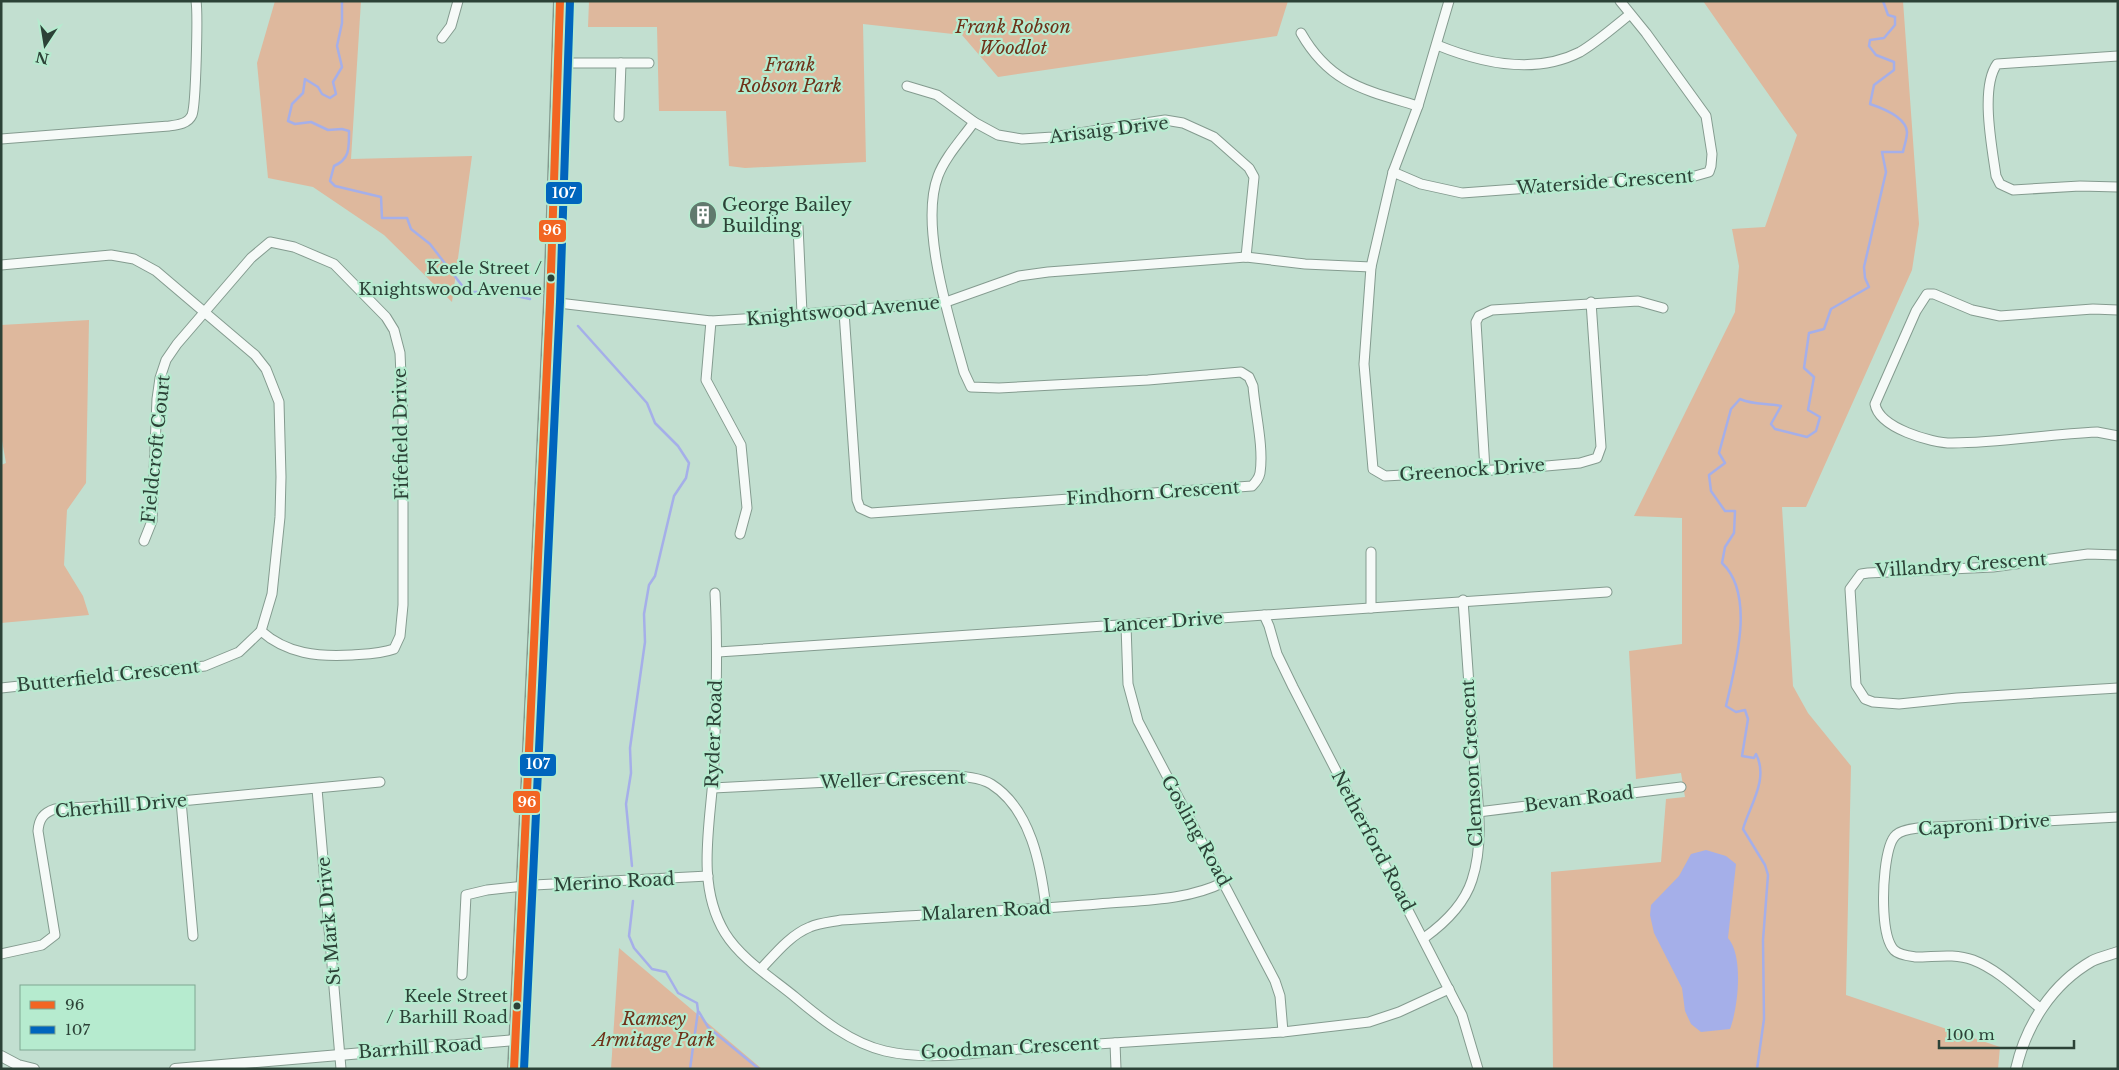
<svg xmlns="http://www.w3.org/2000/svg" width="2119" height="1070" font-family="'Libre Baskerville',serif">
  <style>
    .green { fill: #deb89d }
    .water { fill: #a5afe9 }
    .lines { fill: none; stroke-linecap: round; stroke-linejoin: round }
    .stream { stroke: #a5afe9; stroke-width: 2.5 }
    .minor-casing { stroke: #849b8f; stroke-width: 11 }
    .tertiary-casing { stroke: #849b8f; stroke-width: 12 }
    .secondary-casing { stroke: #849b8f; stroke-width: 14 }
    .minor { stroke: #f6faf8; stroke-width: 9 }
    .tertiary { stroke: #f6faf8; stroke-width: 10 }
    .secondary { stroke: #f6faf8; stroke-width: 11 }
    .bus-1-casing { stroke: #b6ebcf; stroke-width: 11 }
    .bus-2-casing { stroke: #b6ebcf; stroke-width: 11 }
    .bus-1 { stroke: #f26522; stroke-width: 8 }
    .bus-2 { stroke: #0065bd; stroke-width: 8 }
    .bus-dot { fill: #2c4237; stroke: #b6ebcf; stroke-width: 2 }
    .labels { text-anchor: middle; stroke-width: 4.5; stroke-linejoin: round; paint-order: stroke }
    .bus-label { font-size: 17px; fill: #2c4237; stroke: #b6ebcf; text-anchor: end }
    .park-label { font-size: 18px; font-style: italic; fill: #6e3118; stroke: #b6ebcf }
    .street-label { font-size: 18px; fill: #2c4237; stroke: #b6ebcf }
    .poi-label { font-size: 18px; fill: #2c4237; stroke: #b6ebcf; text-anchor: start }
    .line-badge { stroke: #b6ebcf; stroke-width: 2 }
    .badge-label { font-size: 14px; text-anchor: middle; font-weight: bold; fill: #fff }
  </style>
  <rect width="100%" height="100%" fill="#c2dfd0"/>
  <!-- green -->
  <g class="green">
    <path d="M275,1H361L351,159L472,156L452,302L384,235L313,187L268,178L257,63Z"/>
    <path d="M589,1H1288L1277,36L998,77L962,35L863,24L866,162L745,168L729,166L726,111H659L657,27H588Z"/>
    <path d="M1703,1H1903L1919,224L1912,270L1806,507H1782L1793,686L1808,713L1851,766L1846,995L2000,1047L1998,1069H1553L1551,872L1661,862L1666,799L1685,797L1681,773L1636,779L1629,651L1682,644V518L1634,516L1735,312L1739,266L1732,229L1765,227L1797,135Z"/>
    <path d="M89,320L86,483L67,510L64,565L83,596L89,615L1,623V465L6,463L1,435V325Z"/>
    <path d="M619,948L762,1069H611Z"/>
  </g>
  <!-- water -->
  <path class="water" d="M1706,850L1726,856L1736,864L1728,938C1744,956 1738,1008 1730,1029L1701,1032L1691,1024L1685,1011L1682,988L1654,933L1650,915L1651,905L1679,876L1691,854Z"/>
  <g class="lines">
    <!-- stream -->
    <g class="stream">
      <path d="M342,1V23L337,46L342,67L333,82L336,94L330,98L322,94L318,87L305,79L303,93L292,104L288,121L295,124L311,122L328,130L342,129L349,131C349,148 350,159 334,166L330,181L335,186L381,197L382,218H407L411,229L430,244L467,292H497L530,299"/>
      <path d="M578,326L647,403L655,423L678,446L689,463L686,478L674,496L655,576L649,585L644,614L645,642L630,748L631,773L626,804L632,866"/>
      <path d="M633,901L629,936L634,948L652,969L666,972L678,993L697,1003L698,1011L690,1069"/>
      <path d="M699,1012L708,1027L759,1069"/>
      <path d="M1757,1069L1764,1019L1763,940L1768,875L1765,865L1743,829C1750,805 1769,779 1756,754L1754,758L1742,756L1748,719L1745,710L1736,712L1726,706C1735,666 1756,595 1722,563L1725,547L1734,533L1735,511H1725L1711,491L1709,475L1725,463L1719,453L1731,409L1740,399C1753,405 1766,403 1781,406L1771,424L1775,429L1807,437L1816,431L1820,417L1808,410L1814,377L1804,368L1809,333L1824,329L1831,309L1869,287L1865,278L1864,267L1886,172L1882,152H1903C1904,146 1907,139 1907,132C1906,117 1882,108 1870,104L1874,85L1894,70V62L1876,55L1869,46L1870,40L1884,38L1895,25V17L1888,15L1883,1"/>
    </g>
    <defs>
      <g id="minor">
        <path d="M1449,1L1418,106L1393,172L1371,267L1364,364L1373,469L1385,476L1512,469L1580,463L1597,458L1601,447L1591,302"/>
        <path d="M1301,33C1330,84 1365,90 1418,106"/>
        <path d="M442,38L451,26L458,1"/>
        <path d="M1437,45C1481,63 1535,75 1580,52C1597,42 1614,27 1629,15"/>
        <path d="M2118,56L1997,64C1980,88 1992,147 1996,176L2000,184L2013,190L2080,186L2118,187"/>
        <path d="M558,63H649"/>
        <path d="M907,86L937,95L974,122L998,135L1022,139L1053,137L1165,120L1183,123L1214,137L1249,168L1254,177L1246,257"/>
        <path d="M619,117L621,63"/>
        <path d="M1,139L169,126C177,125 188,124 192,115C196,105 198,13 196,1"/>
        <path d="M1393,172L1421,184L1462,193L1695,176L1709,172L1711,166L1712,154L1706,116L1646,33L1620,1"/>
        <path d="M798,226L802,313"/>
        <path d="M1,265L111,255L134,259L156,271L255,355L266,369L279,402L281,477L280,517L272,594L261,631L239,652L205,666L1,688"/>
        <path d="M550,302L711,321L743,319L946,302L1019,276L1048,272L1246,257L1305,264L1371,267"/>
        <path d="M2118,310L2093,309L2000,316L1972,310L1934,294H1927L1916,311L1875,404C1879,428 1931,443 1952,443C2000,443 2049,434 2097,432L2118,436"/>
        <path d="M844,312L857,500L860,508L871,513L1252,486C1256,482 1259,478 1260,473C1264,447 1255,412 1253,386L1249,377L1241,372L1148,380L999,388L971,387L964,372C950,321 919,226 938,176C945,157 962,139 974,122"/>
        <path d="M711,321L706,380L741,445L747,508L740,534"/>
        <path d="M1485,470L1476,322L1479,316L1492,310L1638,301L1663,308"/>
        <path d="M144,541L152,521L157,399L160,378L166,360L177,344L251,258L270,242L294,247L334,264L386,317L394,330L400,353L403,420V605L400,636L394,649C380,654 367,654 352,655C318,657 287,654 261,631"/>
        <path d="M2118,555L2088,554L1993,567L1868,573L1861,574L1850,589L1856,685L1865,699L1873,702L1899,704L1957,698L2118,688"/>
        <path d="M715,593C718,650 716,706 714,763C712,819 694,882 725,933C741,959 772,978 795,997C821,1019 851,1043 885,1051C924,1060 967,1054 1006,1050L1283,1032L1369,1022L1399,1012L1449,989"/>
        <path d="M1371,608V552"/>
        <path d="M1264,615L1269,626L1277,654L1293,687L1462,1015L1478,1069"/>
        <path d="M1126,625L1128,684L1138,721L1275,981L1280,996L1283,1032"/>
        <path d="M718,652L1607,592"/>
        <path d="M713,788C758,786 804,783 849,781C881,779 966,768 991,784C1031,809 1041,866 1046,908"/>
        <path d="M317,789L341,1069"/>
        <path d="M181,801L193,936"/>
        <path d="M1478,812L1681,787"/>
        <path d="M1424,938C1445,923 1464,905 1472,880C1485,841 1477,796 1474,756C1470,704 1467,652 1463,600"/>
        <path d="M1,954L42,945L55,935L38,831C39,819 43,813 55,809L181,801L380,782"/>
        <path d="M761,969C775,954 790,935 810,927C819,923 831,922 841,920C927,914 1013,911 1098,904C1140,900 1187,901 1224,882"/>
        <path d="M462,975L466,895L487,890L534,885L708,876"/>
        <path d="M2041,1009C2020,992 1999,970 1973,960C1954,953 1935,957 1916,957C1909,956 1899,955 1894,950C1881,936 1883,889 1885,871C1886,862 1889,841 1896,835C1901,830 1911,829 1918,828L2118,817"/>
        <path d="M1115,1043L1116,1069"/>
      </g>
      <g id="tertiary">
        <path d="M1,1056L18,1065L34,1069"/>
        <path d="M175,1069L515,1040"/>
        <path d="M2016,1069C2026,1025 2052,984 2092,961C2100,957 2110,955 2118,952"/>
      </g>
      <path id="secondary" d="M514,1069L550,302L560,1"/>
    </defs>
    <!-- minor casing -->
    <use href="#minor" class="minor-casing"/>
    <!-- tertiary casing -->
    <use href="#tertiary" class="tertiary-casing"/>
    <!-- secondary casing -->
    <use href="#secondary" class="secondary-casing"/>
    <!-- minor -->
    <use href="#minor" class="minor"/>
    <!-- tertiary -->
    <use href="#tertiary" class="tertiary"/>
    <!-- secondary -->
    <use href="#secondary" class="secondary"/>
    <defs>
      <path id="bus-1" d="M514,1069L550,302L560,1"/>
      <path id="bus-2" d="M524,1069L560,302L570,1"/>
    </defs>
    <!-- bus-1 casing -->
    <use href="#bus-1" class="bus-1-casing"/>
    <!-- bus-2 casing -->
    <use href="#bus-2" class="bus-2-casing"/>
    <!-- bus-1 -->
    <use href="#bus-1" class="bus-1"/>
    <!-- bus-2 -->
    <use href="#bus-2" class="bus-2"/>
  </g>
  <!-- icons -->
  <defs>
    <symbol id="building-disc" viewBox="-11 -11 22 22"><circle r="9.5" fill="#60796d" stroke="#b6ebcf"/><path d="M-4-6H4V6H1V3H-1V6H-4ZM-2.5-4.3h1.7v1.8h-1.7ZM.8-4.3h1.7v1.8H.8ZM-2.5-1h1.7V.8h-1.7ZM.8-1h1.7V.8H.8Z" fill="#fff"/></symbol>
  </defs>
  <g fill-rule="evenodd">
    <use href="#building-disc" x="687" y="199" width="32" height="32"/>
  </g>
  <!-- markers -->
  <g class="bus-dot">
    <circle cx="551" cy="278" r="4.5"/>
    <circle cx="517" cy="1006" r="4.5"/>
  </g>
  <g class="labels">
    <!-- bus labels -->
    <g class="bus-label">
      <text x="542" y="274">Keele Street /<tspan x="542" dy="21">Knightswood Avenue</tspan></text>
      <text x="508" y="1002">Keele Street<tspan x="508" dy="21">/ Barhill Road</tspan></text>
    </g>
    <!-- park labels -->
    <g class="park-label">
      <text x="1013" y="33">Frank Robson<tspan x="1013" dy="21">Woodlot</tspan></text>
      <text x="790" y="71">Frank<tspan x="790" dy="21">Robson Park</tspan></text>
      <text x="654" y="1025">Ramsey<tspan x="654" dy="21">Armitage Park</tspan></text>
    </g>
    <!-- street labels -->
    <g class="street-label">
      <text transform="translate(1109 130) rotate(-7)" y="6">Arisaig Drive</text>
      <text transform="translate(1605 182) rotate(-4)" y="6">Waterside Crescent</text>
      <text transform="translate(843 311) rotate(-5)" y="6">Knightswood Avenue</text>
      <text transform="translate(401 434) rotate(-91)" y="6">Fifefield Drive</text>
      <text transform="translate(156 449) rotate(-84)" y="6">Fieldcroft Court</text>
      <text transform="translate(1472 470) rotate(-4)" y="6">Greenock Drive</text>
      <text transform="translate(1153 493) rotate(-4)" y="6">Findhorn Crescent</text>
      <text transform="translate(1961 565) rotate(-4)" y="6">Villandry Crescent</text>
      <text transform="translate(1163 622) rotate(-4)" y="6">Lancer Drive</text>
      <text transform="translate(108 676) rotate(-6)" y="6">Butterfield Crescent</text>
      <text transform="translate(714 734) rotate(-88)" y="6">Ryder Road</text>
      <text transform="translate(1472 763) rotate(-93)" y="6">Clemson Crescent</text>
      <text transform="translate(893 780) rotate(-2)" y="6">Weller Crescent</text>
      <text transform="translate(1579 799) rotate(-7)" y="6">Bevan Road</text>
      <text transform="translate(121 806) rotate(-5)" y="6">Cherhill Drive</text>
      <text transform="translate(1984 825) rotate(-4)" y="6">Caproni Drive</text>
      <text transform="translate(1196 831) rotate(61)" y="6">Gosling Road</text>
      <text transform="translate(1373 841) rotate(62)" y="6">Netherford Road</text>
      <text transform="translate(614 882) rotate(-3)" y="6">Merino Road</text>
      <text transform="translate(986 911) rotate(-3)" y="6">Malaren Road</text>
      <text transform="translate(329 921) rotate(-95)" y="6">St Mark Drive</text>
      <text transform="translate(420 1048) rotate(-4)" y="6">Barrhill Road</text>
      <text transform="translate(1010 1048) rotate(-3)" y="6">Goodman Crescent</text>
    </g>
    <!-- poi labels -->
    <g class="poi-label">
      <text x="722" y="211">George Bailey<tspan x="722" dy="21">Building</tspan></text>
    </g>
  </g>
  <g class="line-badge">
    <rect x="545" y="181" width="38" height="24" rx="5" fill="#0065bd"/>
    <rect x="538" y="219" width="29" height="24" rx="5" fill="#f26522"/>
    <rect x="519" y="753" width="38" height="24" rx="5" fill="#0065bd"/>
    <rect x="512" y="790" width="29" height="24" rx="5" fill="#f26522"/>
  </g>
  <g class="badge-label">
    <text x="564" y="198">107</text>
    <text x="552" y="235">96</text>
    <text x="538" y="769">107</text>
    <text x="527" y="807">96</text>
  </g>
  <!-- border -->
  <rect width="2119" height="1070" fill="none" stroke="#2c4237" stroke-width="5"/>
  <!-- legend -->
  <rect x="20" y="985" width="175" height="65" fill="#b6ebcf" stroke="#7fa792"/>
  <rect x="30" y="1001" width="25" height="8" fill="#f26522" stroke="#7fa792"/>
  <text x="65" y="1010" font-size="15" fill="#2c4237">96</text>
  <rect x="30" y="1026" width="25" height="8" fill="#0065bd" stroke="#7fa792"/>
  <text x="65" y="1035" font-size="15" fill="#2c4237">107</text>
  <!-- north arrow -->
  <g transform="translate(45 45) rotate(192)" stroke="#b6ebcf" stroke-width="4" paint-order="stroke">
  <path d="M0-4L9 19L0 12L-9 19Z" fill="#2c4237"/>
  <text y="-8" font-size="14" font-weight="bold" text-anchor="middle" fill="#2c4237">N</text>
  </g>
  <!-- scale -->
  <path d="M1939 1040v8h135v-8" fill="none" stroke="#2c4237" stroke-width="2.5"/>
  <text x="1946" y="1040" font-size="15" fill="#2c4237" stroke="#b6ebcf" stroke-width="4" paint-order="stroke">100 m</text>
</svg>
